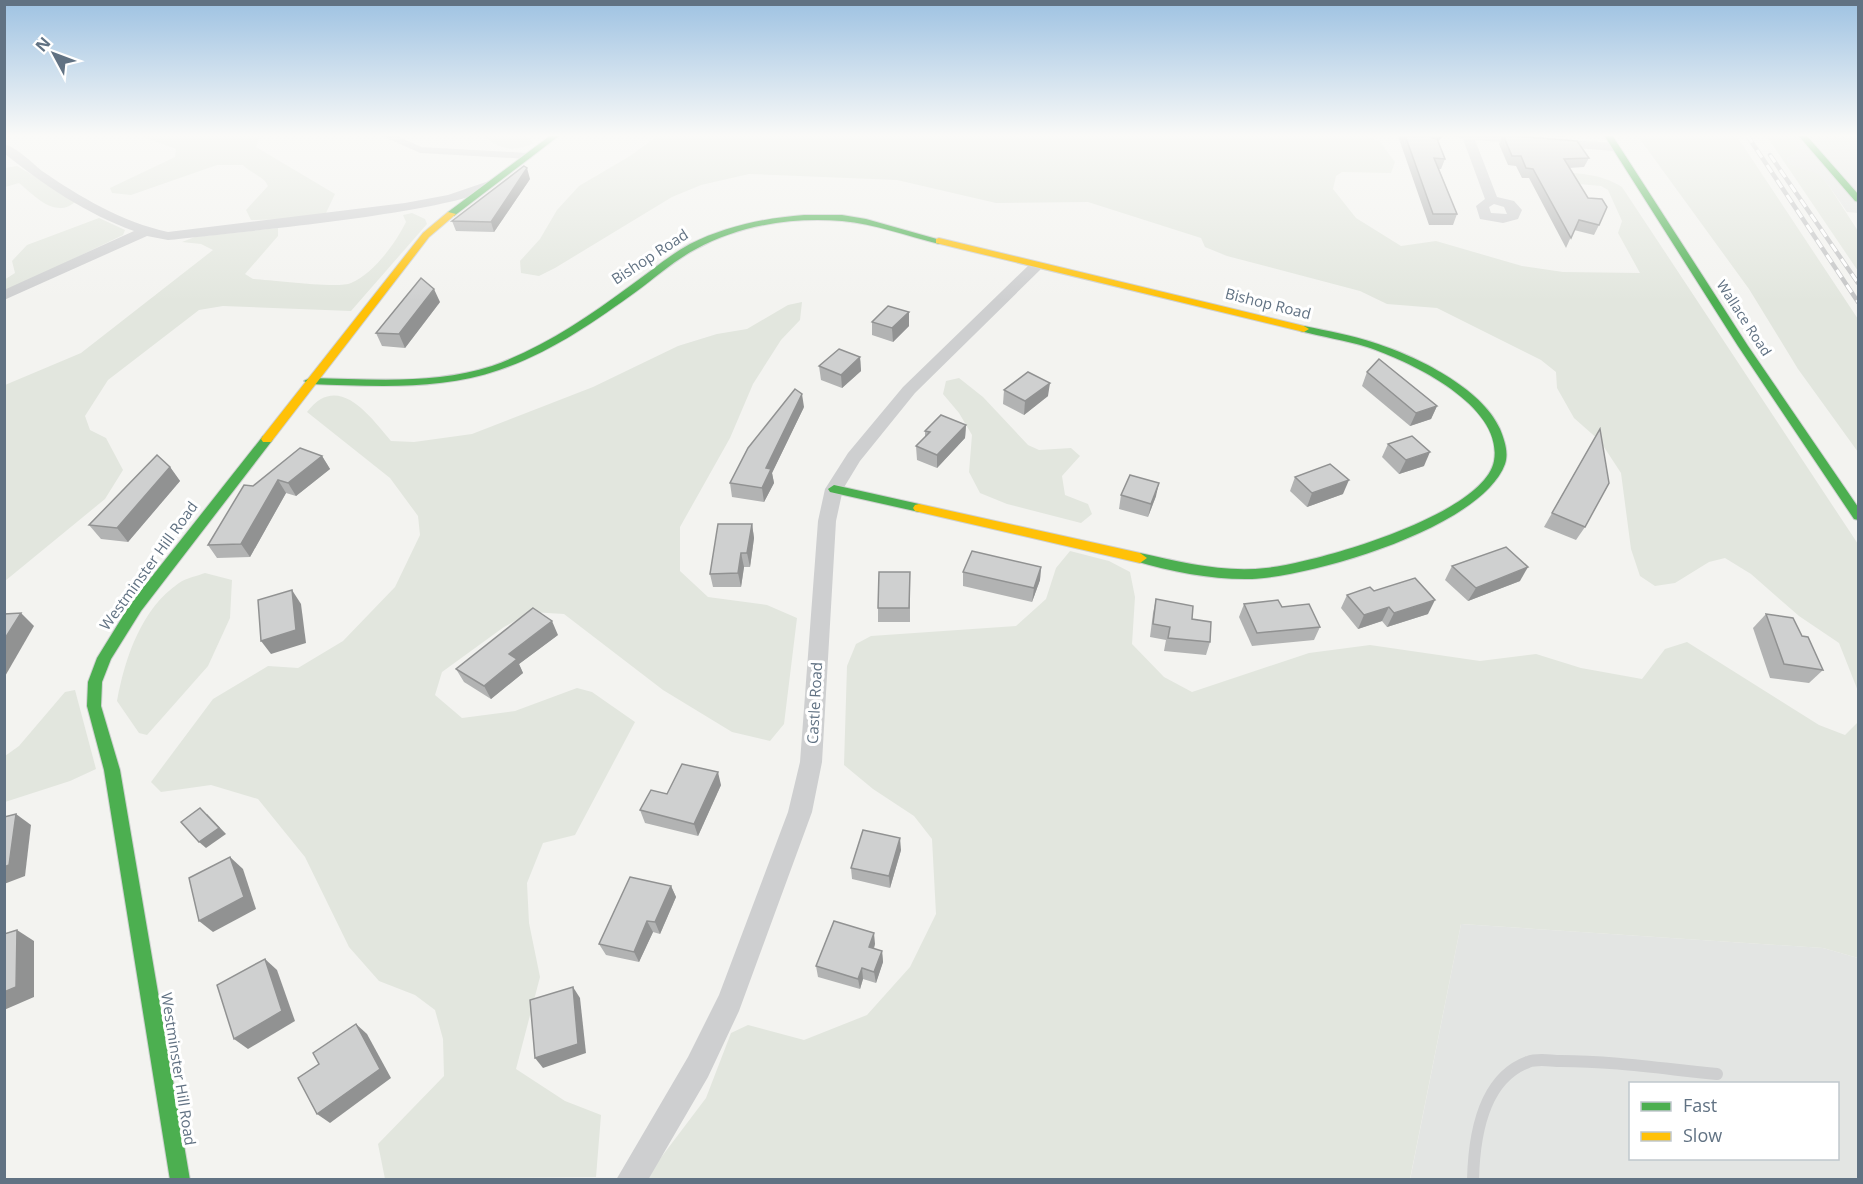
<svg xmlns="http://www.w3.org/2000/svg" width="1863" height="1184" font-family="'Open Sans',sans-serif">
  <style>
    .built { fill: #e3e5e3; fill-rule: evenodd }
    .green { fill: #e2e6de }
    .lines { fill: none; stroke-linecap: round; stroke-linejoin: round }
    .fast-casing { stroke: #ced0d0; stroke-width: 2 }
    .slow-casing { stroke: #ced0d0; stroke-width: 2 }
    .lane-far1 { stroke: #cecfd0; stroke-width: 6 }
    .lane { stroke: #cecfd0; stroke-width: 12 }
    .street { fill: #cecfd0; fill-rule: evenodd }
    .fast { fill: #4caf50; fill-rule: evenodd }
    .slow { fill: #ffc107; fill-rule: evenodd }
    .rail-casing { stroke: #c3c4c5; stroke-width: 4.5 }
    .rail { stroke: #fff; stroke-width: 3; stroke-dasharray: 9; stroke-linecap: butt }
    .wall { fill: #b2b3b3 }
    .shaded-wall { fill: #919292 }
    .building { fill: #cfd0d0; stroke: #919292; stroke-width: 1.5 }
    .labels { text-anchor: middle; stroke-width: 6; stroke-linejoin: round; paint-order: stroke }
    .far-street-label { font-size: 14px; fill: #617283; stroke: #fff }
    .street-label { font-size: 15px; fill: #617283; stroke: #fff }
  </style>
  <rect width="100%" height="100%" fill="#f3f3f0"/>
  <!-- built -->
  <g class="built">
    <path d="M1787,135H1858V213L1847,212L1829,186L1818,175L1789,164L1787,158L1796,154L1798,147Z"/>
    <path d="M1461,924L1823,948L1858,958V1179L1410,1180ZM1630,1084H1838V1158H1630Z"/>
  </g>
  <!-- green -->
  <g class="green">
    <path d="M138,135H260L256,147L335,194L326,213L292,219L251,220L246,210L268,186C264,176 250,173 243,165H217L131,195L112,193L110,188L175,157L176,149Z"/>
    <path d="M482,135H525L534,143C512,153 500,149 482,135Z"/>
    <path d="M659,135H1363L1380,142L1395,162L1391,173L1342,172L1336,176L1333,189L1356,218L1401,246L1436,241L1522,266L1563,272L1640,273L1618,233L1622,221L1608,190L1601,186L1557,182L1551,172C1576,173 1600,173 1622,187L1858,544V691L1839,643L1799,616L1751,574L1725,558L1709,562L1675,583L1655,586L1640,576L1631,549L1621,473L1600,441L1574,418L1557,388L1556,372L1541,360L1437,308L1387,304L1360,291L1227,256L1205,247L1201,238L1088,202L996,203L897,180L749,174L701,185L672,197L555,268L539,276L521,273L520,261L540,239L557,210L579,186L630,156Z"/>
    <path d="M1637,135H1736L1858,319V452L1798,369L1749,289Z"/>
    <path d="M1766,135H1787L1798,147L1796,154L1787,158L1789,164L1818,174L1829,186L1858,231V271Z"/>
    <path d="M17,166L76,201C56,220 35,196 19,183L5,187V168Z"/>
    <path d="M412,213L425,219L427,224L351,311L223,306L199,310L108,380L85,416L90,430L106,438L123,470L105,499L5,581V385L81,353L213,250L201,244L182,242L195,237L278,228V236L245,274L253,279C271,280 339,289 351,283C374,273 395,244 406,222L403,215Z"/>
    <path d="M99,218L125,230L123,235L5,292L4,280L15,273L12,261L27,245Z"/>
    <path d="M802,302L800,320L781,340L753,384L730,438L680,527V571L708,597L767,605L797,618L784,724L770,741L732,732L663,690L564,614L531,612L504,627L442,672L435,695L462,718L515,711L577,688L592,692L635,722L575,835L543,843L527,883L529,923L540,977L516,1069L565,1101L601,1115L596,1177L385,1179L378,1144L444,1076L443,1039L435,1010L415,995L379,981L349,947L305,857L258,799L211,785L161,792L151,782L213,699L268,666L298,668L343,641L395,587L420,535L418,516L390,478L307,412C338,371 370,416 391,441L414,442L472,434L593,387L678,346L717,334L747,329L788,305Z"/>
    <path d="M959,378L983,397L1028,445L1039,450L1071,448L1080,456L1062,476L1065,495L1088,504L1092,514L1081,523L1007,504L980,493L969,472L972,435L959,413L943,394L946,381Z"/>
    <path d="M1070,551L1109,561L1130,572L1135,597L1132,644L1164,677L1192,692L1309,653L1370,645L1480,661L1536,654L1581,668L1642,679L1665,649L1687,642L1819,725L1845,735L1858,722V958L1823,948L1461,924L1410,1179L644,1180L706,1098L731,1033L748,1025L804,1040L867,1015L910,967L936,914L932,839L914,816L873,789L844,765L847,666L856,644L871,636L1016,626L1046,599L1056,568Z"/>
    <path d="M205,573L232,580L230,618L208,666L147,735L139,733L117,701C125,658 141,609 179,583C186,578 197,576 205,573Z"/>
    <path d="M75,690L96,769L70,781L5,802V756L19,746L65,692Z"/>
  </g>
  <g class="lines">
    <defs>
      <g id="fast">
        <path d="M551,135H560L454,216H448V212Z"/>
        <path d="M1604,135H1612L1748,346L1858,507V520L1854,519L1738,346Z"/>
        <path d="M1798,135H1806L1858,194V202L1855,201Z"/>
        <path d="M804,215H842L866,219L944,241L939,244C907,236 875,224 842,221C792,217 740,225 696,249C675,260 656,277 637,291C594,322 550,353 499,370C438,391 373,386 310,384L304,381L310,378C370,379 434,385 492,366C542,348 587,318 630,286C650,272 668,256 690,244C726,226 765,218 804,215Z"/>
        <path d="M1304,326C1328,331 1352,335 1375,343C1416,356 1482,388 1500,429C1504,439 1509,452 1505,464C1482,527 1315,576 1252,579C1214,580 1172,572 1135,561L1133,558L1140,553C1181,562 1224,573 1266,568C1315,563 1484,515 1494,461C1504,405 1409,361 1367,347C1345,340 1322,337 1300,331L1299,329Z"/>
        <path d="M267,435L271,436L273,439L271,442L141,611L111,659L102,682L101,706L120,770L190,1180H170L104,770L87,706L88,682L97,658L131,603L263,436Z"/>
        <path d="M834,485L919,504L925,508L919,512L830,492L828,489Z"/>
      </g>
      <g id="slow">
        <path d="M448,212L456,214L429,237L271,442H263L261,439L263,436L423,233Z"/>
        <path d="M939,238L1304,326L1309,329L1304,332L936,243V239Z"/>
        <path d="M919,504L1140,553L1147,558L1140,563L915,511L913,508L915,505Z"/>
      </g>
    </defs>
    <!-- fast casing -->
    <use href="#fast" class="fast-casing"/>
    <!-- slow casing -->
    <use href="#slow" class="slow-casing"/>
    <!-- lane-far1 -->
    <path class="lane-far1" d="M387,135L421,150L529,156"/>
    <!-- lane -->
    <path class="lane" d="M1473,1180C1474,1137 1482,1079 1528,1062C1538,1058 1550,1061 1561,1061C1613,1061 1665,1069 1717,1074"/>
    <!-- street -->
    <g class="street">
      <path d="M1446,135H1500L1614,143L1620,147L1614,151L1475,140L1497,197L1514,201L1522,210L1518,219L1503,223L1480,219L1476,206L1485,199L1463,139ZM1494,204L1504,207L1507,214L1491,213L1489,207Z"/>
      <path d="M4,144C18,148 31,162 42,171C80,197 122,222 168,232L405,203L448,195L489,181L495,185C468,212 220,234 168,240L147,236L4,300V290L134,231C87,214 43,185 4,153Z"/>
      <path d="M1035,263L1042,267L1040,270L915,393L860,461L843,489L836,521L822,762L812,812L739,1011L708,1077L648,1180H616L688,1057L719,995L788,812L800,762L818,521L825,489L848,453L903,387L1030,264Z"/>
    </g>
    <!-- fast -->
    <use href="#fast" class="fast"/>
    <!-- slow -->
    <use href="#slow" class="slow"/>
    <defs>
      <g id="rail">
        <path d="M1747,135L1858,302"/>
        <path d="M1770,155L1858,283"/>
      </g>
    </defs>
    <!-- rail casing -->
    <use href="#rail" class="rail-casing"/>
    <!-- rail -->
    <use href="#rail" class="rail"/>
  </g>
  <!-- wall -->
  <g class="wall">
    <path d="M1399,135H1445L1438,141L1445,159L1441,169H1439L1457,214L1453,225H1429L1398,136Z"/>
    <path d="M1503,135L1589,158L1584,167L1569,168L1599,225L1594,235L1574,230L1566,248L1529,178H1522L1516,166L1508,165L1499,144Z"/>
    <path d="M1529,135H1565L1564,137Z"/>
    <path d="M530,179L494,232L456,231L452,221Z"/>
    <path d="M440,302L405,348L382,346L376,333Z"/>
    <path d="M909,312V326L893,342L872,335V322Z"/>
    <path d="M860,357L861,371L842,388L821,380L819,366Z"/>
    <path d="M1367,372L1437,406L1431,419L1410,426L1362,386Z"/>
    <path d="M1004,390L1048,396L1024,415L1003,404Z"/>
    <path d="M804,407L772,473L774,483L764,502L732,497L730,483Z"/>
    <path d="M966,425L965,438L937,468L917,460L916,446L925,437V431Z"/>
    <path d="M1592,443L1585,527L1576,540L1544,527Z"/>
    <path d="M1388,444L1424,466L1399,474L1382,457Z"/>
    <path d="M322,456L330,469L296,496L286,493L250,557L217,558L208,545L253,486Z"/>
    <path d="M170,467L180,481L128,542L101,539L89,525Z"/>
    <path d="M1295,477L1343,494L1307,507L1290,491Z"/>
    <path d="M1121,495L1156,496L1148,517L1119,509Z"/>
    <path d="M752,524L754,538L750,567H744L741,587H713L710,574Z"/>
    <path d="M1452,566L1520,581L1468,601L1445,580Z"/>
    <path d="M1041,567L1040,580L1032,602L963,586V572Z"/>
    <path d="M910,572V622H878V608Z"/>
    <path d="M1374,591L1428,614L1387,627L1382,621L1358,629L1341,608L1347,595Z"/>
    <path d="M1156,599L1192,619L1210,642L1206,655L1164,651L1166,640L1150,637L1153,613Z"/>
    <path d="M1244,604L1282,607L1320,627L1314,640L1252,646L1239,617Z"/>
    <path d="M1766,614L1802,636L1823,670L1809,683L1770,678L1753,628Z"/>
    <path d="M558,635L519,664L523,673L491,699L464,682L456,669Z"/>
    <path d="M721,785L698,836L645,823L640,810L667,794Z"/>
    <path d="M901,850L890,888L852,879L851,868Z"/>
    <path d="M671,886L676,897L660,934L653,932L639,962L606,955L599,944Z"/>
    <path d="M875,944L874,949L882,951L883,962L876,983L863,979L860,989L818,977L816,966Z"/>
  </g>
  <!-- shaded-wall -->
  <g class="shaded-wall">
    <path d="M1436,135H1445L1429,148L1433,138Z"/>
    <path d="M527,168L530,179L494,232L491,222Z"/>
    <path d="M434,289L440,302L405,348L399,334Z"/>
    <path d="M909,312V326L893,342L892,328Z"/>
    <path d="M860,357L861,371L842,388L841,375Z"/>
    <path d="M1050,383L1048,396L1024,415L1025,401Z"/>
    <path d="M802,394L804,407L772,473L774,483L764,502L762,488L766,468Z"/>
    <path d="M1437,406L1431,419L1410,426L1416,413Z"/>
    <path d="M966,425L965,438L937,468V455Z"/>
    <path d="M1430,452L1424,466L1399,474L1406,460Z"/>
    <path d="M322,456L330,469L296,496L288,483Z"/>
    <path d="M170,467L180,481L128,542L117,528Z"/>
    <path d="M278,480L286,493L250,557L241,544Z"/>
    <path d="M1349,480L1343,494L1307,507L1312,493Z"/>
    <path d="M1159,483L1156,496L1148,517L1151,504Z"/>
    <path d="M752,524L754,538L750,567L747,553Z"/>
    <path d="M741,553L744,567L741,587L738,573Z"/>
    <path d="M1041,567L1040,580L1032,602L1034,588Z"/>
    <path d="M1528,567L1520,581L1468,601L1476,588Z"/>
    <path d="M292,590L301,604L306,643L271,654L261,641Z"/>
    <path d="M1435,600L1428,614L1387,627L1394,613Z"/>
    <path d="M1389,607L1382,621L1358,629L1364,615Z"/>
    <path d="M21,613L34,626L4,678V640Z"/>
    <path d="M552,621L558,635L519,664L523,673L491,699L484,686L509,654Z"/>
    <path d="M718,772L721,785L698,836L694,824Z"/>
    <path d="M16,814L31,825L25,876L4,884V867Z"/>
    <path d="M207,814L226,834L206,848L199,842Z"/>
    <path d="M900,838L901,850L890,888L889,876Z"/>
    <path d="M230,857L243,869L256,909L213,932L199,921Z"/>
    <path d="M671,886L676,897L660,934L655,922Z"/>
    <path d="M647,921L653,932L639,962L634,952Z"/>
    <path d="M17,930L34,941V997L4,1010V992Z"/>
    <path d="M874,933L875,944L870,958L869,947Z"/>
    <path d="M882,951L883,962L876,983L874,972Z"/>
    <path d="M265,959L277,970L295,1021L248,1049L234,1039Z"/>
    <path d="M862,968L863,979L860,989L858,979Z"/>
    <path d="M573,987L580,998L586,1053L543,1068L535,1058Z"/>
    <path d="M356,1024L367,1034L391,1078L330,1123L317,1114Z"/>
  </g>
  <!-- building -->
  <g class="building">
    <path d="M1405,135H1436L1433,138L1437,139L1445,159L1434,158L1457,214H1433Z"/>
    <path d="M1503,135L1577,141L1589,158L1564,159L1588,198L1602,199L1607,207L1599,225L1579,220L1571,238L1533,169L1526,168L1521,156H1512Z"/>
    <path d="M524,166L527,168L491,222L452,221Z"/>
    <path d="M421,278L434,289L399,334L376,333Z"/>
    <path d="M888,306L909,312L892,328L872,322Z"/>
    <path d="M839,349L860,357L841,375L819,366Z"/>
    <path d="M1379,359L1437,406L1416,413L1367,372Z"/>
    <path d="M1028,372L1050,383L1025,401L1004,390Z"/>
    <path d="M795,389L802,394L766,468L771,469L762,488L730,483L748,448Z"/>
    <path d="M941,415L966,425L937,455L916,446L930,432L925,431Z"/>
    <path d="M1600,429L1609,483L1585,527L1552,513Z"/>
    <path d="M1412,436L1430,452L1406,460L1388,444Z"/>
    <path d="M300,448L322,456L288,483L278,480L241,544L208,545L244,485L253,486Z"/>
    <path d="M157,455L170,467L117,528L89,525Z"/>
    <path d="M1330,464L1349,480L1312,493L1295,477Z"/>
    <path d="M1130,475L1159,483L1151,504L1121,495Z"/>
    <path d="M718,524H752L747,553H741L738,573L710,574Z"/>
    <path d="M1506,547L1528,567L1476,588L1452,566Z"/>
    <path d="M972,551L1041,567L1034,588L963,572Z"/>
    <path d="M879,572H910L909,608H878Z"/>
    <path d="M1415,578L1435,600L1394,613L1389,607L1364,615L1347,595L1370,587L1374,591Z"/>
    <path d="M292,590L296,630L261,641L258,600Z"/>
    <path d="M1156,599L1193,606L1192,619L1211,622L1210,642L1168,638L1170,627L1153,624Z"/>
    <path d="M1278,600L1282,607L1309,604L1320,627L1257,633L1244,604Z"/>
    <path d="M533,608L552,621L509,654L517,659L484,686L456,669Z"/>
    <path d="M21,613L4,640V614Z"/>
    <path d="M1766,614L1793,618L1802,636L1808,637L1823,670L1784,664Z"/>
    <path d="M682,764L718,772L694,824L640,810L651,790L667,794Z"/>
    <path d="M200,808L219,828L199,842L181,822Z"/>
    <path d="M16,814L9,865L4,867V817Z"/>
    <path d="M863,830L900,838L889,876L851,868Z"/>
    <path d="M230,857L244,897L199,921L189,878Z"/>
    <path d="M630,877L671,886L655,922L647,921L634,952L599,944Z"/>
    <path d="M834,921L874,933L869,947L882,951L874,972L862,968L858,979L816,966Z"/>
    <path d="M17,930L16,987L4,992V934Z"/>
    <path d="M265,959L282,1011L234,1039L217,985Z"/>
    <path d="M573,987L578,1044L535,1058L530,1000Z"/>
    <path d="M356,1024L380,1069L317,1114L298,1078L319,1064L313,1053Z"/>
  </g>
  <!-- sky -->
  <linearGradient id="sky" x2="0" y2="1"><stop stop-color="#9ec2e2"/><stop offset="0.45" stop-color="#fafaf8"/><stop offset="1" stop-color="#fafaf8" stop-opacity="0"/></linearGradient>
  <rect width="1863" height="301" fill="url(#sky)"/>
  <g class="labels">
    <!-- far-street labels -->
    <g class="far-street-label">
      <text transform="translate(1744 318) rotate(57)" y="5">Wallace Road</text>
    </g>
    <!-- street labels -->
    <g class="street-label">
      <text transform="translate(650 257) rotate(-33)" y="5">Bishop Road</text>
      <text transform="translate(1268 304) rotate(14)" y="5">Bishop Road</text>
      <text transform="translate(149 566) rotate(-54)" y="5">Westminster Hill Road</text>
      <text transform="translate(815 703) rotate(-87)" y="5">Castle Road</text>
      <text transform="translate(178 1069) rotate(81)" y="5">Westminster Hill Road</text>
    </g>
  </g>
  <!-- border -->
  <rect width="1863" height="1184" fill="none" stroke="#617283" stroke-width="12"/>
  <!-- legend -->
  <rect x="1629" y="1082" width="210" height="78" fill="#ffffff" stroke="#c0c7cd" stroke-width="1.5"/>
  <rect x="1641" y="1102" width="30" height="9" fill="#4caf50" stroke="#c0c7cd" stroke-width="1.5"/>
  <text x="1683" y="1112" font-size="18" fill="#617283">Fast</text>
  <rect x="1641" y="1132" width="30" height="9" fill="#ffc107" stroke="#c0c7cd" stroke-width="1.5"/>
  <text x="1683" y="1142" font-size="18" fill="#617283">Slow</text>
  <!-- north arrow -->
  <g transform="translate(54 54) rotate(311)" stroke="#ffffff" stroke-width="4.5" paint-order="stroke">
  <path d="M0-4.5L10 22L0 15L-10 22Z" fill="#617283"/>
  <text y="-9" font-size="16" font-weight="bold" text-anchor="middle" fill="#617283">N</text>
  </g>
</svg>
